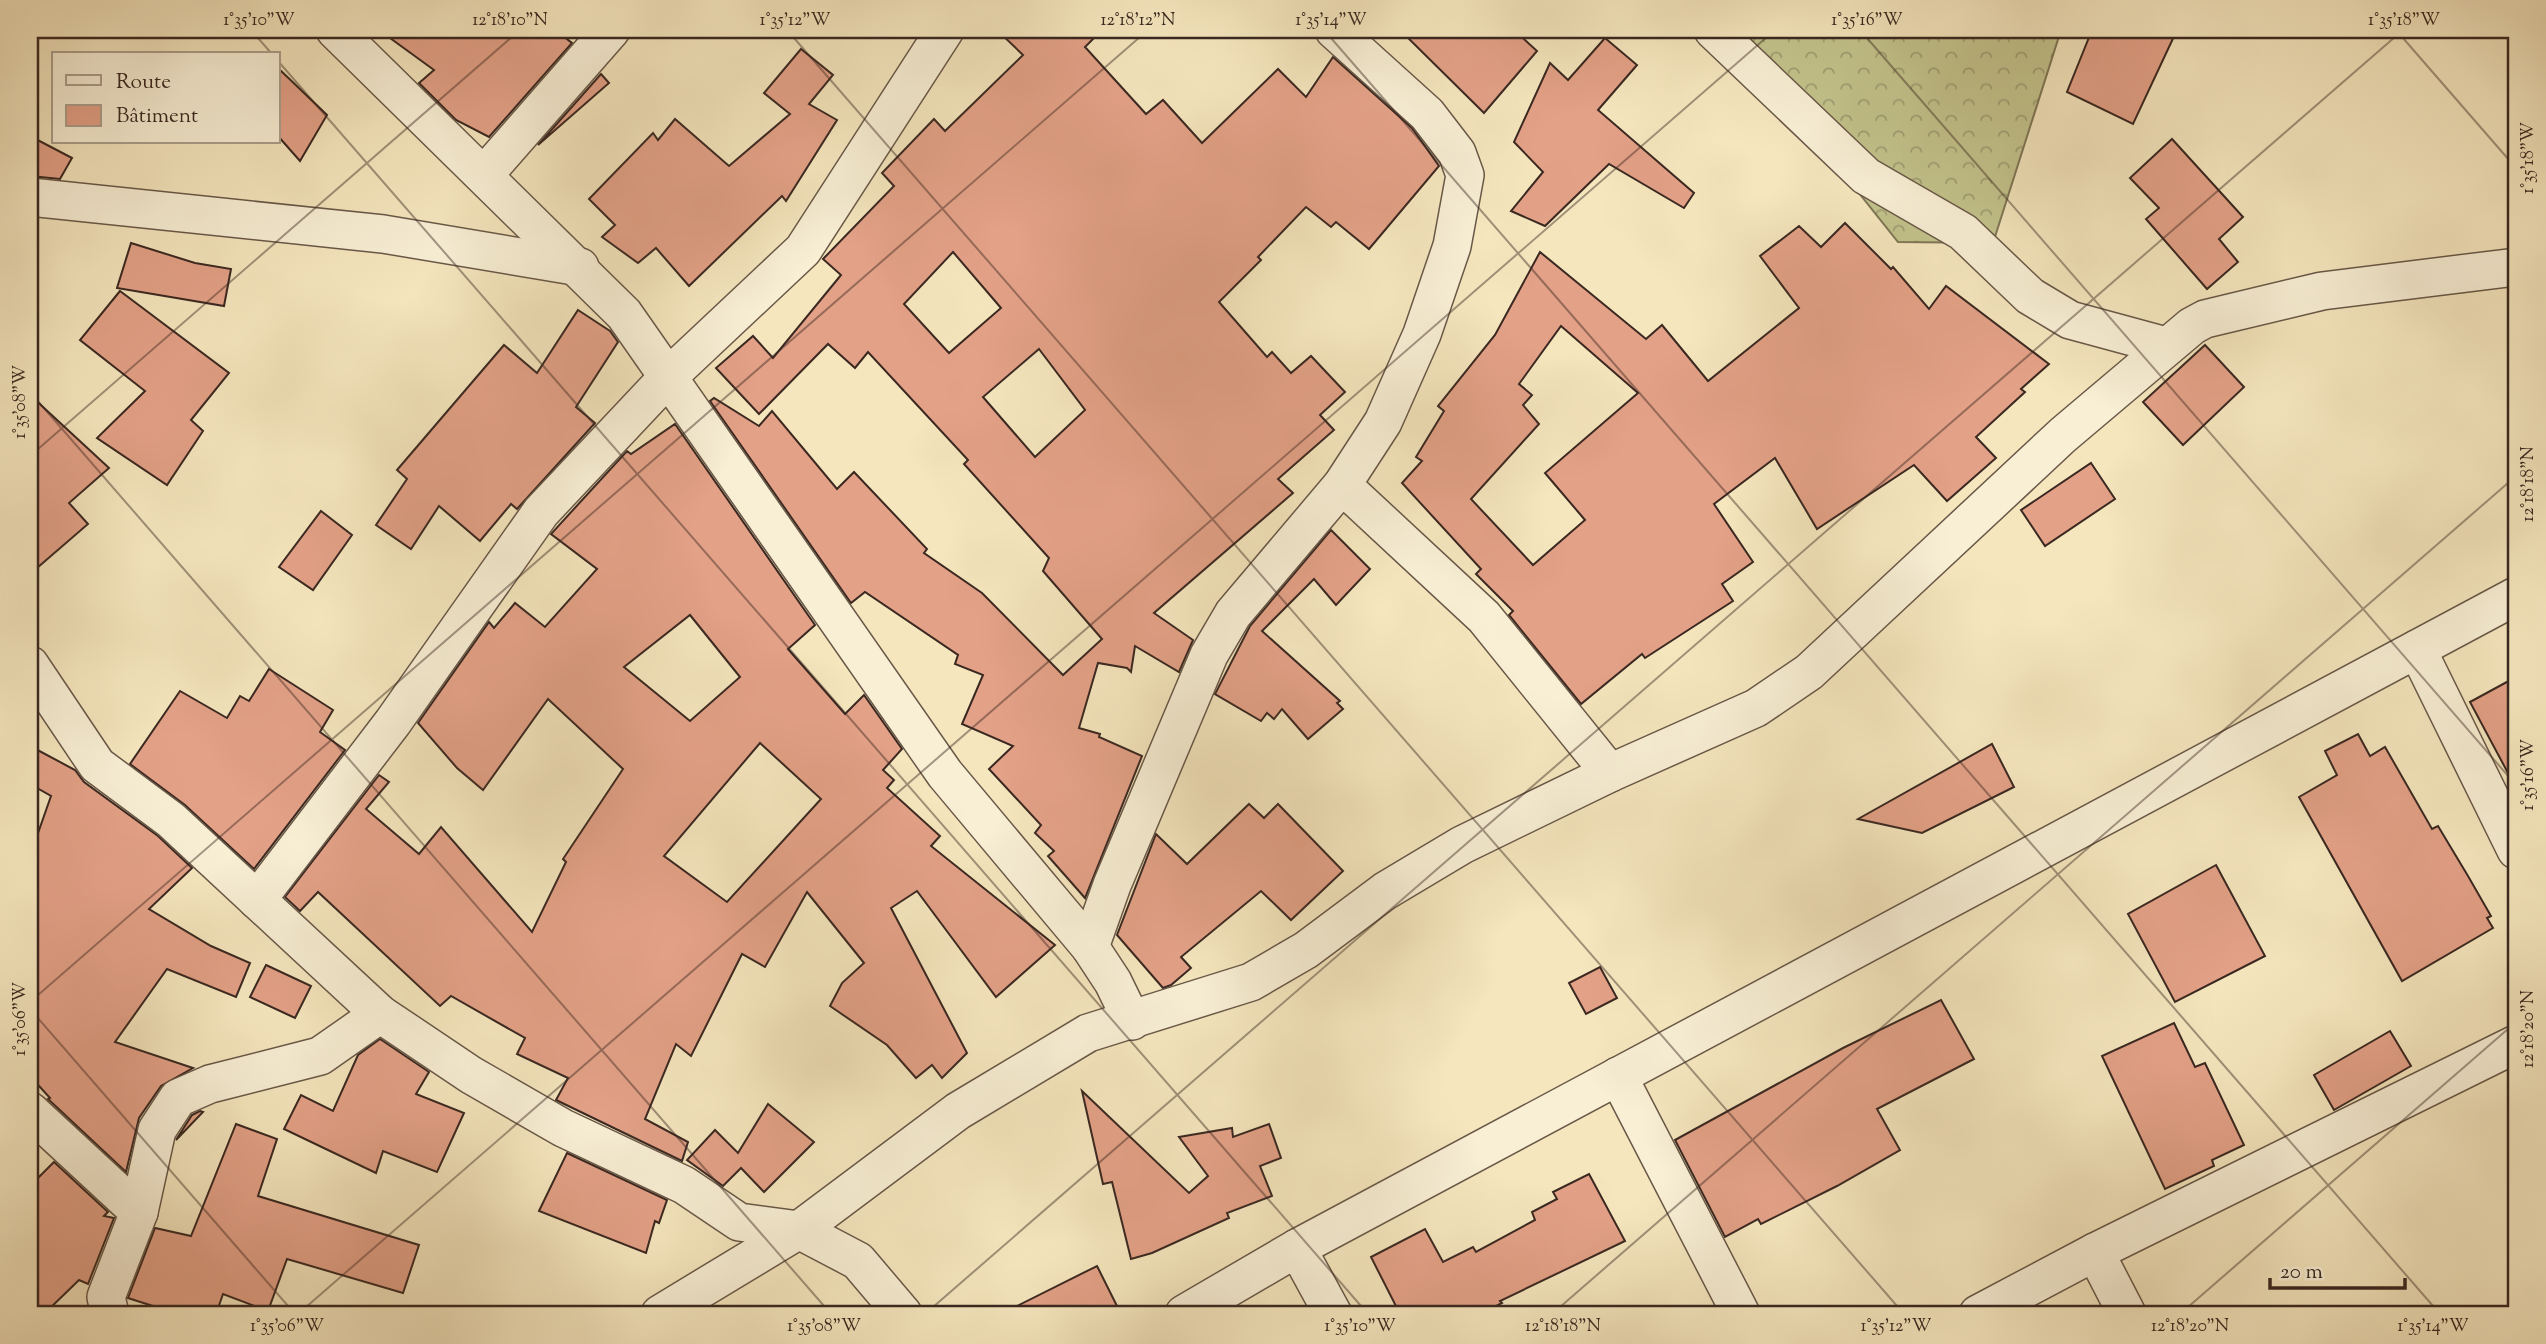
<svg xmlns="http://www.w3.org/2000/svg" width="2546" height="1344" font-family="'Sorts Mill Goudy',serif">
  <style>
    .forest { fill: url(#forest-crowns); stroke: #7e7656; stroke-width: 2 }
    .building { fill: #e3a187; stroke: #3a2821; stroke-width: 2; fill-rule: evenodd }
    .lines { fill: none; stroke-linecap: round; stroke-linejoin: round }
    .street-casing { stroke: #695848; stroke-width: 40 }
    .street { stroke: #f8efd5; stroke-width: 37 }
    .ticks { fill: none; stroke: #3a2821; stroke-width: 2; stroke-opacity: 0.45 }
    .neatline { fill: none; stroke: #3a2821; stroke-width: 2.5 }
    .ticks-label { font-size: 18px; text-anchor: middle; fill: #3a2821 }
  </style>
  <defs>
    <pattern id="forest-crowns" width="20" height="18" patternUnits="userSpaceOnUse" patternTransform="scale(1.75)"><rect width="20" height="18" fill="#c3c38c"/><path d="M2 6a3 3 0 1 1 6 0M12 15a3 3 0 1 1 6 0" fill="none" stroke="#9f9e72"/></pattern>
  </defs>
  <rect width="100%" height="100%" fill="#f5e6be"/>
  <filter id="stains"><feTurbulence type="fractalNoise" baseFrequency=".00286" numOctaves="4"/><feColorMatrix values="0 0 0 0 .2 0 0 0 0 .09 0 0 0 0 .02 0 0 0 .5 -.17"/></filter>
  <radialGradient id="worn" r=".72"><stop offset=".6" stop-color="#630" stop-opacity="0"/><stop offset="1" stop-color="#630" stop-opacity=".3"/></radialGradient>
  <!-- forest -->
  <path class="forest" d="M1729,30H2061L1993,243L1898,242Z"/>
  <!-- building -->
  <g class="building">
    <path d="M379,30H555L572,43L489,137L456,120L419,83L434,70Z"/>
    <path d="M997,30H1102L1085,47L1146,114L1163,100L1202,143L1278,69L1306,97L1333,57L1412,128L1439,166L1369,249L1336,222L1331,227L1306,207L1258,257L1261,260L1219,302L1267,357L1272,352L1291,373L1311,356L1345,392L1320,415L1334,430L1278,479L1293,493L1154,613L1193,640L1179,672L1135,646L1131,672L1127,668L1098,663L1079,728L1100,734L1099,737L1142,756L1085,898L1048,856L1054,851L1035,833L1041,825L989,769L1013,746L962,724L983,675L955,664L958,655L865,592L851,603L710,401L714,398L759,426L772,411L837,489L854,472L927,549L924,553L982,593L1063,675L1102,639L1043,571L1049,558L964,464L968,460L868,352L855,368L828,344L759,414L716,368L753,336L773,358L841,275L823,259L894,186L882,173L934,119L945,131L1023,55ZM953,252L1001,308L949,353L904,304ZM1039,349L1085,410L1035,457L983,397Z"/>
    <path d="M1400,30H1514L1537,51L1484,113Z"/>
    <path d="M2092,30H2177L2133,124L2067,92Z"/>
    <path d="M1605,38L1637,65L1598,110L1694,193L1684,208L1609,164L1545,226L1511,211L1543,172L1514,142L1550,63L1568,80Z"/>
    <path d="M801,49L833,75L809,104L837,120L786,201L782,196L689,286L656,248L638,263L602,237L615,225L589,199L653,133L658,140L675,119L729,166L790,114L764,93Z"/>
    <path d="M278,68L327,115L300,161L278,136Z"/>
    <path d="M601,74L609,83L538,145Z"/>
    <path d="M30,136L72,158L60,179L30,176Z"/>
    <path d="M2172,139L2243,217L2219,239L2238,262L2207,289L2146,219L2159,208L2130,178Z"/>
    <path d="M1845,223L1891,269L1893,267L1929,309L1946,286L2049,364L2021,389L2025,392L1976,437L1996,458L1947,501L1914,465L1817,529L1775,458L1714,504L1753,562L1722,584L1733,601L1645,658L1642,654L1581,704L1509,615L1513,611L1476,574L1481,569L1402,483L1422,461L1416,457L1444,411L1438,406L1495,335L1540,252L1646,339L1662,325L1708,381L1799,308L1760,256L1799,226L1821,247ZM1561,326L1638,393L1545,473L1585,520L1533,565L1471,499L1539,424L1523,405L1532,395L1519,384Z"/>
    <path d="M131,243L195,263L231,269L224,306L117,288Z"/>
    <path d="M120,291L229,373L191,420L203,431L167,485L97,438L145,391L80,340Z"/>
    <path d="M578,310L610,331L618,342L576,407L595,423L517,509L511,504L480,541L439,506L411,549L376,525L407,479L397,470L504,345L537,373Z"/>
    <path d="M2205,345L2244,387L2183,445L2143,402Z"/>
    <path d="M30,395L109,468L69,503L88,524L30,574Z"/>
    <path d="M675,424L815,625L788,649L845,714L864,695L902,749L883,770L894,780L887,788L940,836L931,846L1055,945L996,997L917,891L891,908L967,1053L942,1078L932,1065L916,1078L887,1045L830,1006L842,983L864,963L807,892L765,967L742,954L691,1056L676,1044L645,1119L688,1142L682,1161L556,1100L568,1078L517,1054L525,1038L451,996L440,1006L318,892L300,911L285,897L379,775L389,782L366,809L419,854L441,827L532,932L566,862L563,859L623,769L548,699L483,790L457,768L418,723L489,622L494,628L515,603L545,627L597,569L551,534L627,451L631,454ZM690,615L740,677L690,721L624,667ZM760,743L821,799L727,902L664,856Z"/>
    <path d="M2091,463L2115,499L2045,546L2021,510Z"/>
    <path d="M321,511L352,535L313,590L279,567Z"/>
    <path d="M1331,530L1370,569L1336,605L1314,579L1262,631L1340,701L1337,703L1343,709L1308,739L1282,709L1274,719L1267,713L1261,721L1215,694L1250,626Z"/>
    <path d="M269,669L333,710L320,732L345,750L254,869L185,805L130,764L180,691L227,718L240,696L249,701Z"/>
    <path d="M2516,677V788L2470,702Z"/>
    <path d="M2358,734L2370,756L2385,747L2432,829L2438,826L2468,876L2491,916L2487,918L2493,928L2402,981L2299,797L2337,775L2325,751Z"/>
    <path d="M1992,744L2014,787L1922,833L1858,819Z"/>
    <path d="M30,746L75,770L84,782L158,836L192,868L149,909L211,946L250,963L236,997L167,969L115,1042L193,1068L161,1086L139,1118L126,1172L48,1099L50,1098L30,1076V856L51,796L30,784Z"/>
    <path d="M1249,804L1264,818L1278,804L1343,871L1291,920L1261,891L1181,957L1191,968L1171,985L1163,988L1117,935L1156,834L1187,864Z"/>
    <path d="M2216,865L2265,956L2175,1002L2128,914Z"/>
    <path d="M266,965L311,986L295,1018L250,997Z"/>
    <path d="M1600,967L1617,998L1586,1014L1569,983Z"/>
    <path d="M1941,1000L1974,1059L1877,1109L1900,1150L1837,1186L1761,1224L1758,1219L1725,1237L1675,1140L1843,1048Z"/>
    <path d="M2174,1023L2195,1067L2205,1063L2244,1145L2212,1160L2214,1166L2165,1189L2102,1056Z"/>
    <path d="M2390,1031L2411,1066L2334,1110L2314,1075Z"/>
    <path d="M380,1039L429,1072L416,1094L464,1113L437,1172L383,1151L376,1173L284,1129L301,1095L333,1111L358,1055Z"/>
    <path d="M1082,1091L1189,1193L1208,1176L1179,1137L1232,1128L1233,1137L1269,1124L1281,1158L1260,1166L1272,1196L1227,1213L1229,1218L1152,1253L1131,1259L1112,1182L1103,1184Z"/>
    <path d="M768,1104L814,1142L764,1192L741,1168L723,1186L687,1160L715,1130L738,1153Z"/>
    <path d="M200,1111L203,1112L176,1140L192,1115Z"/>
    <path d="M236,1124L277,1139L258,1196L419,1245L403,1293L287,1259L268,1311L223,1294L216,1314H178L128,1298L155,1228L191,1236Z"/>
    <path d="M567,1153L667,1200L659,1223L655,1221L646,1253L539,1211Z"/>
    <path d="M54,1162L108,1212L104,1216L114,1218L88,1284L79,1280L44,1314H30V1186Z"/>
    <path d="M1589,1174L1625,1241L1500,1301L1502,1303L1481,1314H1400L1371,1257L1425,1229L1443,1262L1473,1247L1476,1252L1535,1220L1532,1212L1557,1199L1553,1192Z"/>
    <path d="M1097,1266L1121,1314H1001Z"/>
  </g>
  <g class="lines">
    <defs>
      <g id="street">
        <path d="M335,30L624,314L945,774L1090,947L1113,982L1132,1021"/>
        <path d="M1713,30L1866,176L1963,232L2030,296L2070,320L2166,346"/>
        <path d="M485,174L611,30"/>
        <path d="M30,197L383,234L580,267"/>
        <path d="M1342,485L1484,617L1610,773"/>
        <path d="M2417,649L2516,850"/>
        <path d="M30,665L97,765L171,820L380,1014L471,1075L563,1128L684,1185L739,1222L799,1230L858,1261L903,1314"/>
        <path d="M257,900L393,722L541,512L669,376L803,250L945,30"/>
        <path d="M1090,947L1112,885L1209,655L1233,614L1342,485L1383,422L1422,334L1452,246L1465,175L1457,153L1427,114L1334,30"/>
        <path d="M1618,1076L1741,1314"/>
        <path d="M30,1111L139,1212"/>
        <path d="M1297,1248L1333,1314"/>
        <path d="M2095,1252L2127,1314"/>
        <path d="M110,1314L106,1297L139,1212L157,1130L178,1098L210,1084L320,1056L380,1014"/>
        <path d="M660,1314L799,1230L958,1111L1088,1033L1251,982L1306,950L1385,891L1462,845L1610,773L1756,708L1809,672L2063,435L2192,326L2205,319L2322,291L2516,267"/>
        <path d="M1184,1314L1297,1248L2516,596"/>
        <path d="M1978,1314L2095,1252L2516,1044"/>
      </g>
    </defs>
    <!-- street casing -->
    <use href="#street" class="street-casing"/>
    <!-- street -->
    <use href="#street" class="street"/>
  </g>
  <!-- ticks -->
  <path class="ticks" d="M251,30L272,54M787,30L1904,1314M1324,30L2440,1314M1860,30L2516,785M2396,30L2516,168M278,61L1368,1314M30,392L831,1314M30,456L520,30M30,1002L1148,30M30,1009L295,1314M298,1314L1775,30M925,1314L2403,30M1552,1314L2516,476M2180,1314L2516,1022"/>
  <!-- margin -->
  <rect width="2546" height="1344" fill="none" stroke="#f5e6be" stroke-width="77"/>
  <!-- legend -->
  <rect x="52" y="52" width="228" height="91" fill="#f8efd5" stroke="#ac9f8d" stroke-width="2"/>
  <rect x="66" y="75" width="35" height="10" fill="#f8efd5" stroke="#ac9f8d" stroke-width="2"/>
  <text x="116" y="88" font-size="21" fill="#3a2821">Route</text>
  <rect x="66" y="105" width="35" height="21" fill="#e3a187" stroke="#ac9f8d" stroke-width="2"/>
  <text x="116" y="122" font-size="21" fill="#3a2821">Bâtiment</text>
  <!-- scale -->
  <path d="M2270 1278v10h135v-10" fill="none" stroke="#3a2821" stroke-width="3.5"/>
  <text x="2280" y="1278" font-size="21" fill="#3a2821" stroke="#f8efd5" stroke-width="5" paint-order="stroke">20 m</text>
  <rect x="38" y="38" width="2470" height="1268" class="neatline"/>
  <g class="ticks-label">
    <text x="259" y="25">1°35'10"W</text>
    <text x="510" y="25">12°18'10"N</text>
    <text x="795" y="25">1°35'12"W</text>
    <text x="1138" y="25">12°18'12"N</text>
    <text x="1331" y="25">1°35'14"W</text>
    <text x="1867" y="25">1°35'16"W</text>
    <text x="2404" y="25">1°35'18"W</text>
    <text transform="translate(2527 158) rotate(-90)" y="6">1°35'18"W</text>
    <text transform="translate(19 402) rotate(-90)" y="6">1°35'08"W</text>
    <text transform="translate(2527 484) rotate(-90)" y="6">12°18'18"N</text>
    <text transform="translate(2527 775) rotate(-90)" y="6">1°35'16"W</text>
    <text transform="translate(19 1019) rotate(-90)" y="6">1°35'06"W</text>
    <text transform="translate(2527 1029) rotate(-90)" y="6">12°18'20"N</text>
    <text x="287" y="1331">1°35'06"W</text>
    <text x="824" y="1331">1°35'08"W</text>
    <text x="1360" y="1331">1°35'10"W</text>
    <text x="1563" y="1331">12°18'18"N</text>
    <text x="1896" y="1331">1°35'12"W</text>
    <text x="2190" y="1331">12°18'20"N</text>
    <text x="2433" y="1331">1°35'14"W</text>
  </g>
  <rect width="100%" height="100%" filter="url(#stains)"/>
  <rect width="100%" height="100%" fill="url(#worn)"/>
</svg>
